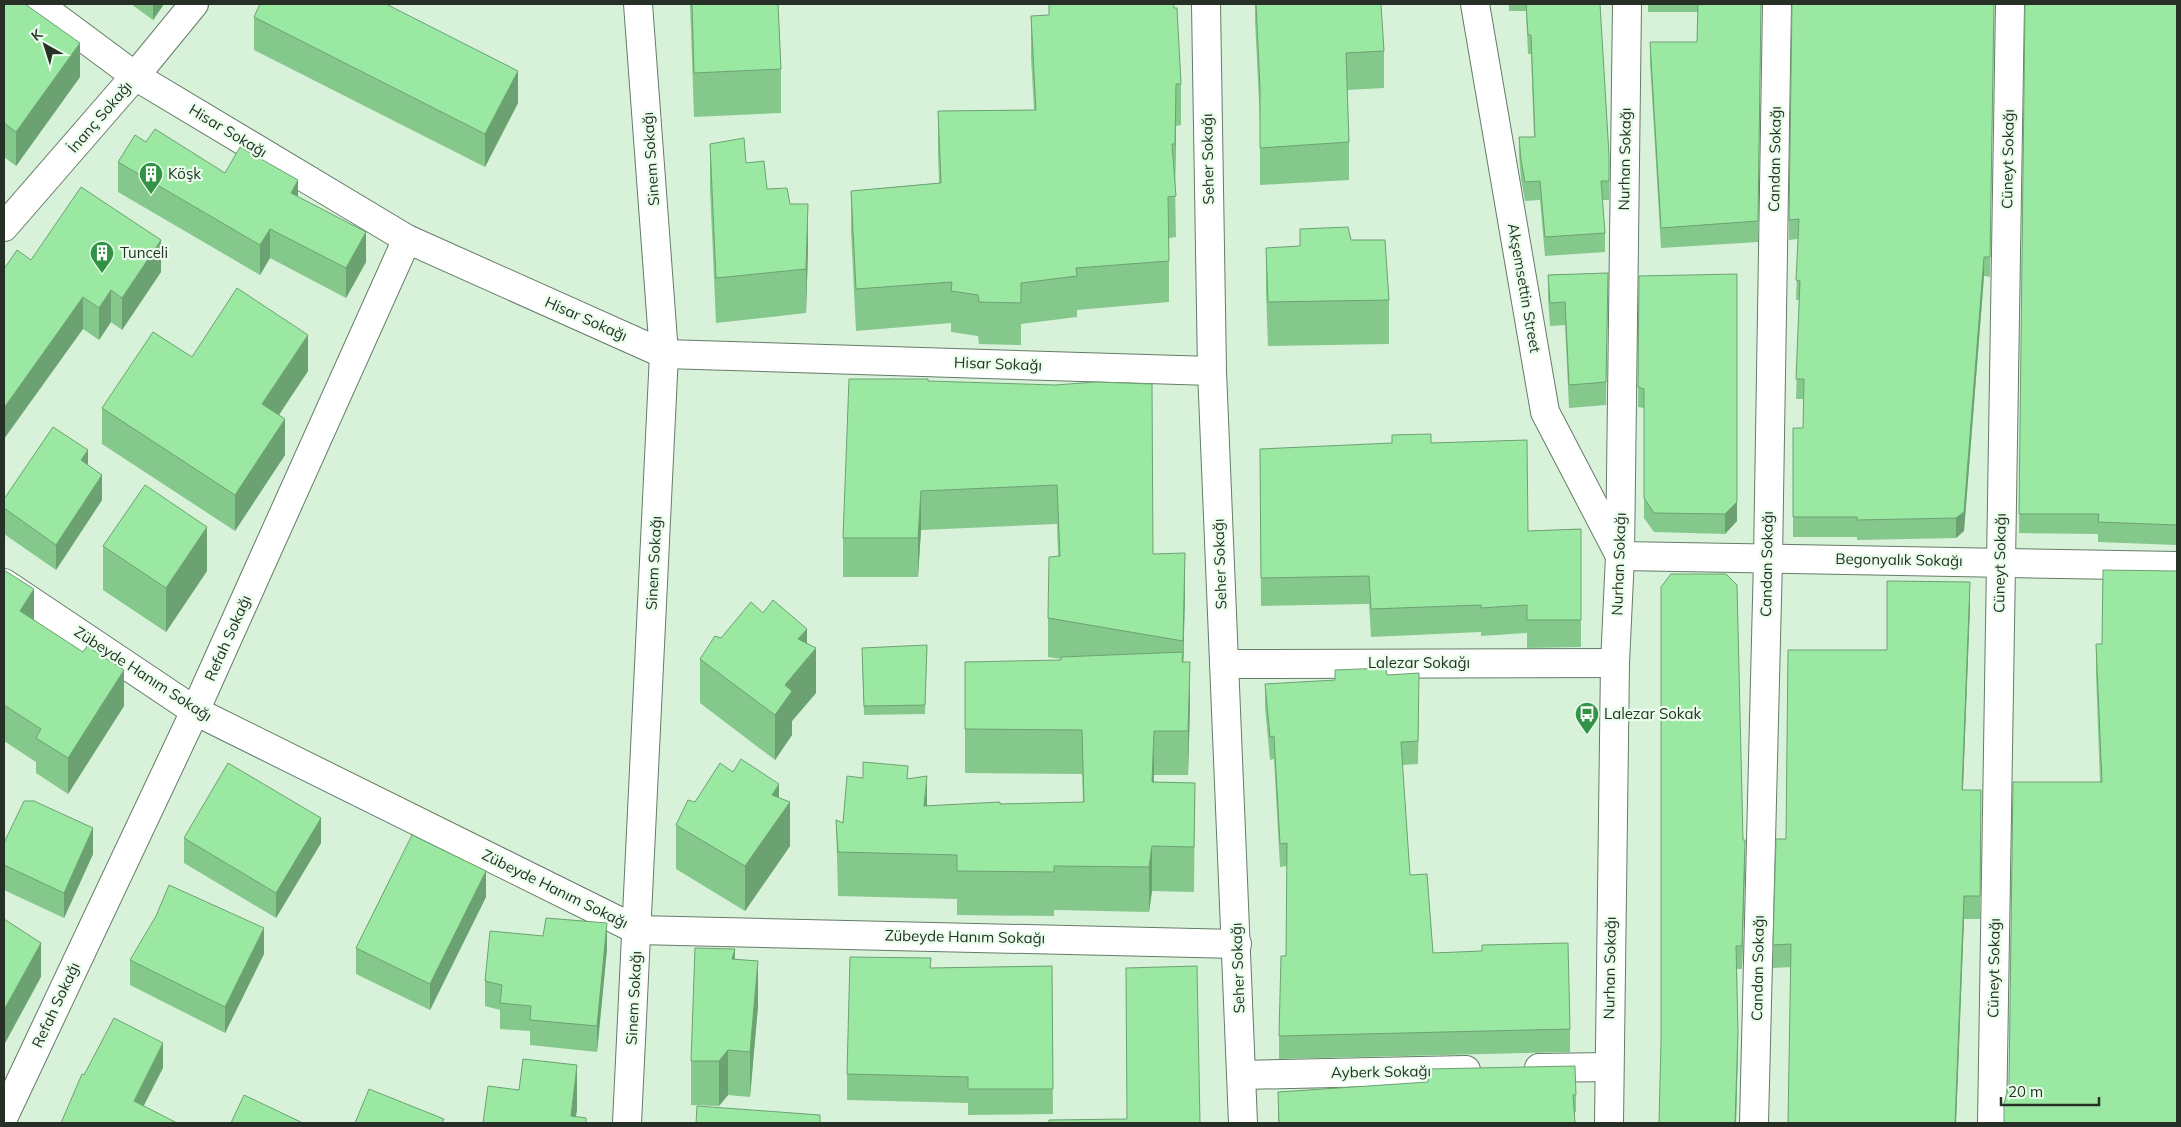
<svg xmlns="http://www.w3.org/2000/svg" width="2181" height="1127" font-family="Mulish,sans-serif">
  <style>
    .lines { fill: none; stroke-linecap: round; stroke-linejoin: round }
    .street-casing { stroke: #657c67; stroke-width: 30 }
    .street { stroke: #fff; stroke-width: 28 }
    .wall { fill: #85c88c }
    .shaded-wall { fill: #6ca272 }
    .building { fill: #9be8a3; stroke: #6ca272 }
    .labels { text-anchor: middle; stroke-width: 4.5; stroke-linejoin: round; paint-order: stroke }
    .street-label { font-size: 15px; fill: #263027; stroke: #e9feea }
    .poi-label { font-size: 15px; fill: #263027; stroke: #e9feea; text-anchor: start }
  </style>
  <rect width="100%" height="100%" fill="#d8f2da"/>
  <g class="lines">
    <defs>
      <g id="street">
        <path d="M38,4L135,76L407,239L664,354L1212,371"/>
        <path d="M1206,4L1212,371L1243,1123"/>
        <path d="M1475,4L1545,412L1618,552"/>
        <path d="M4,227L135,76L194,4"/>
        <path d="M1620,556L2177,566"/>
        <path d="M4,583L195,711L637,930L1237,944"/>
        <path d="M1224,664L1615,663"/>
        <path d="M1539,1068L1609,1067"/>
        <path d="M1242,1075L1466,1070"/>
        <path d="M4,1116L195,711L407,239"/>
        <path d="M627,1123L664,354L638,4"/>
        <path d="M1609,1123L1615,663L1620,556L1627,4"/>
        <path d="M1754,1123L1768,559L1777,4"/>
        <path d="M1992,1123L2010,4"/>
      </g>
    </defs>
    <!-- street casing -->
    <use href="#street" class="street-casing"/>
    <!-- street -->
    <use href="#street" class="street"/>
  </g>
  <!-- wall -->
  <g class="wall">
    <path d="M4,4L80,77L16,166L4,157V158Z"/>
    <path d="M131,4H164L153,20Z"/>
    <path d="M690,4H778L781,69V113L694,117Z"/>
    <path d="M1255,4H1381L1384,51V88L1347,90L1349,142V180L1260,185V122L1255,20Z"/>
    <path d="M1509,4H1600L1609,155V200H1602L1605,233V252L1545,256L1540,200L1525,201L1521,179L1519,156V137H1534L1531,54H1528L1526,11H1509Z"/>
    <path d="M1648,4H1761L1758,242L1661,248L1650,63V42H1697L1698,12H1648Z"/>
    <path d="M1994,4L1990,277L1984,276L1964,531L1956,538L1857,540V537H1793V428H1803L1804,399H1796L1799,300H1796L1798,239L1789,240V220Z"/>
    <path d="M2025,4H2177V545L2098,542V534L2019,533Z"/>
    <path d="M1031,16L1181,84V125L1176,126L1175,185L1176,237L1169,238V302L1077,310V317L1021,324V345L979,344L978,336L951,332V323L856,331L851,232V191L939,183L938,152V111L1034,110L1031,58Z"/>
    <path d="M254,17L518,103L485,167L254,50Z"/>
    <path d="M146,142L225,173L298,197L366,262L346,298L270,258L260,275L118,192V162Z"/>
    <path d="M710,144L746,163L767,189L790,204L808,249L806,313L716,323L710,189Z"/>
    <path d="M1351,240L1389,300V344L1268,346L1266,292V248L1300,246Z"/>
    <path d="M31,260L161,272L122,330L111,322L99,340L83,329Z"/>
    <path d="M1608,273L1606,405L1569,408L1565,325L1550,326L1548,298V275Z"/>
    <path d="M1639,276L1737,521L1725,534L1654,532L1644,518V408L1638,407Z"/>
    <path d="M192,357L308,371L279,415L285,455L235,531L102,444V408Z"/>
    <path d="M928,381L1153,554L1185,592L1183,662L1190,706L1188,775H1154V782L1195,783L1194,892L1152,891L1149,912L1054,910V916L957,915V899L838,896L836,820L843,823L863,778L908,779L927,806L1083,802L1082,774L965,773V729L1061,660V659L1048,657V618L1058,556L1057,524L921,530L918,577H843V538Z"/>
    <path d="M1431,443L1528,531L1581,529V647L1527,648V633L1481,636V632L1371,637L1369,604L1261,606L1260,449Z"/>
    <path d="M88,465L102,500L56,570L4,534V499Z"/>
    <path d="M103,546L207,571L166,632L103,590Z"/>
    <path d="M4,570L34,620L124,706L68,794L36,773V762L4,741Z"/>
    <path d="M1970,605L1963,790L1981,812L1980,919H1964L1956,1123H1788L1791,967L1773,968V945L1786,839L1887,650Z"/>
    <path d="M763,613L807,644L816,693L792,721V735L775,760L700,703V659L721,638Z"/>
    <path d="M2096,644L2177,1123L2100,782L2096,674Z"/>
    <path d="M927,645L925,714L864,715L862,657Z"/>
    <path d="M1387,675L1419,696L1418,764L1402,765L1410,875L1433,953L1570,1029V1052L1279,1059V1036L1286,956L1287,866L1280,867L1274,759L1270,760L1265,707V684L1335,680Z"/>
    <path d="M733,772L779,798L790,846L745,911L676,869V825L695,802Z"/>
    <path d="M184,838L321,843L276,918L184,863Z"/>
    <path d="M1743,840L1745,862L1742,969H1737L1738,1055L1736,1123H1659Z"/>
    <path d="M4,843L93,854L64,918L4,890Z"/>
    <path d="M486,897L430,1010L356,974V948Z"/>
    <path d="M607,949L597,1052L530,1045V1031L500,1029V1010L485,1006V981Z"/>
    <path d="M264,954L225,1033L130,985V960Z"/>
    <path d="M735,959L758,1006L750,1097L728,1095L719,1106L691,1105V1061Z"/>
    <path d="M1052,966L1053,1114L968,1115V1103L847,1100V1074L931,968Z"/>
    <path d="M1428,1069L1576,1095V1112H1575V1123H1278V1092L1428,1082Z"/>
  </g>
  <!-- shaded-wall -->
  <g class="shaded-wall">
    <path d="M153,4H164L153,20Z"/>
    <path d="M80,43V77L16,166V132Z"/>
    <path d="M518,71V103L485,167V134Z"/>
    <path d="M1176,84V126L1175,186V144Z"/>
    <path d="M298,180V210L291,193Z"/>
    <path d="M808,204V249L806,313V269Z"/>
    <path d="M270,229V258L260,275V245Z"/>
    <path d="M366,232V262L346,298V268Z"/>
    <path d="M161,240V272L122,330V298Z"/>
    <path d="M1984,257V276L1964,531L1956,538V518Z"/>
    <path d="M111,290V322L99,340V308Z"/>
    <path d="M83,297V329L4,439V408Z"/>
    <path d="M308,335V371L262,440V404Z"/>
    <path d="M285,419V455L235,531V495Z"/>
    <path d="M88,450V476L81,460Z"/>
    <path d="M102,475V500L56,570V545Z"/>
    <path d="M921,491V530L918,577V538Z"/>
    <path d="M1737,502V521L1725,534V514Z"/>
    <path d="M207,527V571L166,632V588Z"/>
    <path d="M1185,553V592L1183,680V641Z"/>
    <path d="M1970,582V605L1962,813V790Z"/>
    <path d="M34,589V625L20,611Z"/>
    <path d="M807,629V659L816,648V693L792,721V735L775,760V715L798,639Z"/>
    <path d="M1190,662V706L1188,775V731Z"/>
    <path d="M124,670V706L68,794V758Z"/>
    <path d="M1154,731V775L1152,826V782Z"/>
    <path d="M927,776V820L924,806Z"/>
    <path d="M779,784V818L790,802V846L745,911V866L772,795Z"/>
    <path d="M321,818V843L276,918V893Z"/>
    <path d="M93,828V854L64,918V893Z"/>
    <path d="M1745,840V862L1742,969V946Z"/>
    <path d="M1152,846V891L1149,912V867Z"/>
    <path d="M486,871V897L430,1010V984Z"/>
    <path d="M1964,896V919L1956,1123H1955Z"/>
    <path d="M607,923V949L597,1052V1026Z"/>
    <path d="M264,928V954L225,1033V1007Z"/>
    <path d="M41,943V977L4,1045V1010Z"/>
    <path d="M735,949V993L732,959Z"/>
    <path d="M758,961V1006L750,1097V1052Z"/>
    <path d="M1738,1032L1736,1123H1735Z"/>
    <path d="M163,1043V1068L135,1123L134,1101Z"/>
    <path d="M728,1050V1095L719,1106V1061Z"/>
    <path d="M577,1065V1110L575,1123L571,1116Z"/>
  </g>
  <!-- building -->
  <g class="building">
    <path d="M4,4H25L80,43L16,132L4,123V124Z"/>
    <path d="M260,4H386L518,71L485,134L254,17Z"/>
    <path d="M692,4H778L781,69L694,73Z"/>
    <path d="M1049,4H1174V8H1177L1181,84H1176L1175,144H1172L1176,196L1168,197L1169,261L1076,268L1077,276L1021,283V303L979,302L978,295L951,291L952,282L856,289L851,191L941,183L938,111L1036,110L1031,16L1049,15Z"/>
    <path d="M1256,4H1381L1384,51L1346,53L1349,142L1260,148V88Z"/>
    <path d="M1526,4H1600L1609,155V181H1601L1605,233L1545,237L1540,181L1525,182L1521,160L1519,137H1535L1531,35H1528Z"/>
    <path d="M1698,4H1761L1758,221L1661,228L1650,42H1697Z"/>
    <path d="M1792,4H1994L1990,257H1984L1964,512L1956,518L1857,520V517H1793V428H1803L1804,379H1796L1800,281L1796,280L1799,219L1789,220Z"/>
    <path d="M2025,4H2177V525L2098,522L2099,514H2019Z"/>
    <path d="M155,129L225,173L240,147L298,180L291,193L366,232L346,268L270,229L260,245L118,162L135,135L146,142Z"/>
    <path d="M744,138L746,163L764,161L767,189L787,188L790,204H808L806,269L716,278L710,144Z"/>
    <path d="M81,187L161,240L122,298L111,290L99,308L83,297L4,408V269L17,250L31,260Z"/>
    <path d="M1348,227L1351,240H1385L1389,300L1268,302L1266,248L1300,246V229Z"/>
    <path d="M1608,273L1606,382L1569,385L1565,302L1550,303L1548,275Z"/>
    <path d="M1737,274V502L1725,514L1654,513L1644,498V389L1638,387L1639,276Z"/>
    <path d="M237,288L308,335L262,404L285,419L235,495L102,408L153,332L192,357Z"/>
    <path d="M849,379H928V381L1055,385L1096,382L1152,384L1153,554L1185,553L1183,641L1048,618L1049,557L1060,556L1057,485L921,491L918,538H843Z"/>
    <path d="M53,427L88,450L81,460L102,475L56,545L4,508V499Z"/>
    <path d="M1431,434V443L1527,440L1528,531L1581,529V620H1527V605L1481,608V605L1371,609L1369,576L1261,578L1260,449L1392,443V435Z"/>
    <path d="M145,485L207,527L166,588L103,546Z"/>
    <path d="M4,570L34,589L20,611L83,652L87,646L124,670L68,758L36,738L41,729L4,705Z"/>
    <path d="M2103,570L2177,571V1123H2004V1103L2009,1085L2013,782H2102L2096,644H2102Z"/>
    <path d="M1671,574H1726L1737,585L1743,840H1745L1742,946H1736L1738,1032L1735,1123H1659L1661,1042V587Z"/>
    <path d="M1887,581L1970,582L1962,790H1981L1980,896H1964L1955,1123H1788L1791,944L1773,945L1776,839H1786L1788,650H1887Z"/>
    <path d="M773,600L807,629L798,639L816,648L785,685L792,691L775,715L700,659L715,636L721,638L751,602L763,613Z"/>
    <path d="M927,645L925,705L864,706L862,648Z"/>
    <path d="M1183,652L1182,662H1190L1188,731H1154L1152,782L1195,783L1194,847L1152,846L1149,867L1054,866V872L957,871V855L838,852L836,820L843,823L847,776L863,778V762L908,766L907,779L927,776L924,806L1000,802V804L1084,802L1082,730L965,729V662L1061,660V657Z"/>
    <path d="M1386,668L1387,675L1419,673L1418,741L1401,742L1410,875L1427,874L1433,953L1482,951V945L1568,943L1570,1029L1279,1036L1281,956H1286L1287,843L1280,844L1274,736L1270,737L1265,684L1335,680V670Z"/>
    <path d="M741,759L779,784L772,795L790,802L745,866L676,825L688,800L695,802L720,763L733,772Z"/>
    <path d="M228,763L321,818L276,893L184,838Z"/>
    <path d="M24,801H34L93,828L64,893L4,865V843Z"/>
    <path d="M412,835L486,871L430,984L356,948Z"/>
    <path d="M169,885L264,928L225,1007L130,960L156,916Z"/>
    <path d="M546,918L607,923L597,1026L530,1020L531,1006L500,1003L502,985L485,981L490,931L543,936Z"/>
    <path d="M4,919L41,943L4,1010Z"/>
    <path d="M695,948L735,949L732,959L758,961L750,1052L728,1050L719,1061H691Z"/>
    <path d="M850,957L931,958L930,968L1052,966L1053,1089H968V1077L847,1074Z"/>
    <path d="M1197,966L1200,1123H1049V1120L1127,1119L1126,968Z"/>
    <path d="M114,1018L163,1043L134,1101L177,1123H61L82,1074L84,1075Z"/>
    <path d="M523,1059L577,1065L571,1116L586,1118V1123H483L488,1086L519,1090Z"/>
    <path d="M1575,1066L1576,1095H1573L1575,1123H1279L1278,1092L1428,1082V1069Z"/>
    <path d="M369,1089L444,1119L442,1123H355Z"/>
    <path d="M244,1095L303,1123H231Z"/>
    <path d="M697,1106L820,1115V1123H696Z"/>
  </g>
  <!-- icons -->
  <defs>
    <symbol id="building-pin" viewBox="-11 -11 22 30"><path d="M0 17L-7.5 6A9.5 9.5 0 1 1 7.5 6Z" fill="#329245" stroke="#e9feea"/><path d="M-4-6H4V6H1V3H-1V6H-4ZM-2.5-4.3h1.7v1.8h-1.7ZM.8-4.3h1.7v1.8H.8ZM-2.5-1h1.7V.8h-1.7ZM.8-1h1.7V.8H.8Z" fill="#fff"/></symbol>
    <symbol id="bus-pin" viewBox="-11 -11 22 30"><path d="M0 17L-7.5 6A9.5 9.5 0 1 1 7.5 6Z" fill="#329245" stroke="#e9feea"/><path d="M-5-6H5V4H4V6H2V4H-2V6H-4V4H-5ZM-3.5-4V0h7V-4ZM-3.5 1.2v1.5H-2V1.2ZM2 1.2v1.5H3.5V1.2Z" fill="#fff"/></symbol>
  </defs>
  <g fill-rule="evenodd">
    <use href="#building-pin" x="137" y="160" width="28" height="38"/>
    <use href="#building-pin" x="88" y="239" width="28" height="38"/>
    <use href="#bus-pin" x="1573" y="700" width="28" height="38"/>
  </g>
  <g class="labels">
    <!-- street labels -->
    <g class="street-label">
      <text transform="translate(100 117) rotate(-49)" y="5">İnanç Sokağı</text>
      <text transform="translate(228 131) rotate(31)" y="5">Hisar Sokağı</text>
      <text transform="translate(651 159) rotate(-94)" y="5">Sinem Sokağı</text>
      <text transform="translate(1208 159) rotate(-91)" y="5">Seher Sokağı</text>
      <text transform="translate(1625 159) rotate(-89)" y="5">Nurhan Sokağı</text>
      <text transform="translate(1775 159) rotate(-89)" y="5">Candan Sokağı</text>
      <text transform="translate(2008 159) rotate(-89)" y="5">Cüneyt Sokağı</text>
      <text transform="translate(1524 288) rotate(80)" y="5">Akşemsettin Street</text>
      <text transform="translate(586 319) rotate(24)" y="5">Hisar Sokağı</text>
      <text transform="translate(998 364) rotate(2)" y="5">Hisar Sokağı</text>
      <text transform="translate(1899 560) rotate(1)" y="5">Begonyalık Sokağı</text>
      <text transform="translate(654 563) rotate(-87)" y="5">Sinem Sokağı</text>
      <text transform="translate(2000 563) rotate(-89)" y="5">Cüneyt Sokağı</text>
      <text transform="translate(1220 564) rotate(-92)" y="5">Seher Sokağı</text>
      <text transform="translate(1619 564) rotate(-88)" y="5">Nurhan Sokağı</text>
      <text transform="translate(1767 564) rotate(-89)" y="5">Candan Sokağı</text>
      <text transform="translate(228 638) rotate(-66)" y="5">Refah Sokağı</text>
      <text x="1419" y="668">Lalezar Sokağı</text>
      <text transform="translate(143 674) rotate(33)" y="5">Zübeyde Hanım Sokağı</text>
      <text transform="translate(555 889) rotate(26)" y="5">Zübeyde Hanım Sokağı</text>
      <text transform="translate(965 937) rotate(1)" y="5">Zübeyde Hanım Sokağı</text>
      <text transform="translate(1238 968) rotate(-92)" y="5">Seher Sokağı</text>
      <text transform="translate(1610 968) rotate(-89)" y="5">Nurhan Sokağı</text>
      <text transform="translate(1758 968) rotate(-89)" y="5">Candan Sokağı</text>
      <text transform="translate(1994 968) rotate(-89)" y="5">Cüneyt Sokağı</text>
      <text transform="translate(634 998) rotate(-87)" y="5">Sinem Sokağı</text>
      <text transform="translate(56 1005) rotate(-65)" y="5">Refah Sokağı</text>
      <text transform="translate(1381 1072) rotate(-1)" y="5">Ayberk Sokağı</text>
    </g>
    <!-- poi labels -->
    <g class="poi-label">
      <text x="168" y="179">Köşk</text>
      <text x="120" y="258">Tunceli</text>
      <text x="1604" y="719">Lalezar Sokak</text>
    </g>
  </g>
  <!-- border -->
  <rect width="2181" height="1127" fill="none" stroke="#263027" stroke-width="10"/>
  <!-- north arrow -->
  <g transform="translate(45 45) rotate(321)" stroke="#e9feea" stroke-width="4" paint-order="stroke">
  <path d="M0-4L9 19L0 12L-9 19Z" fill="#263027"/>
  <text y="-8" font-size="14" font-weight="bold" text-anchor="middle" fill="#263027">K</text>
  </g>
  <!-- scale -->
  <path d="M2001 1097v8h98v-8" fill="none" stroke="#263027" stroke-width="2.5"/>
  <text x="2008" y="1097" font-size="15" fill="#263027" stroke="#e9feea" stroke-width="4" paint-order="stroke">20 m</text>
</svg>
